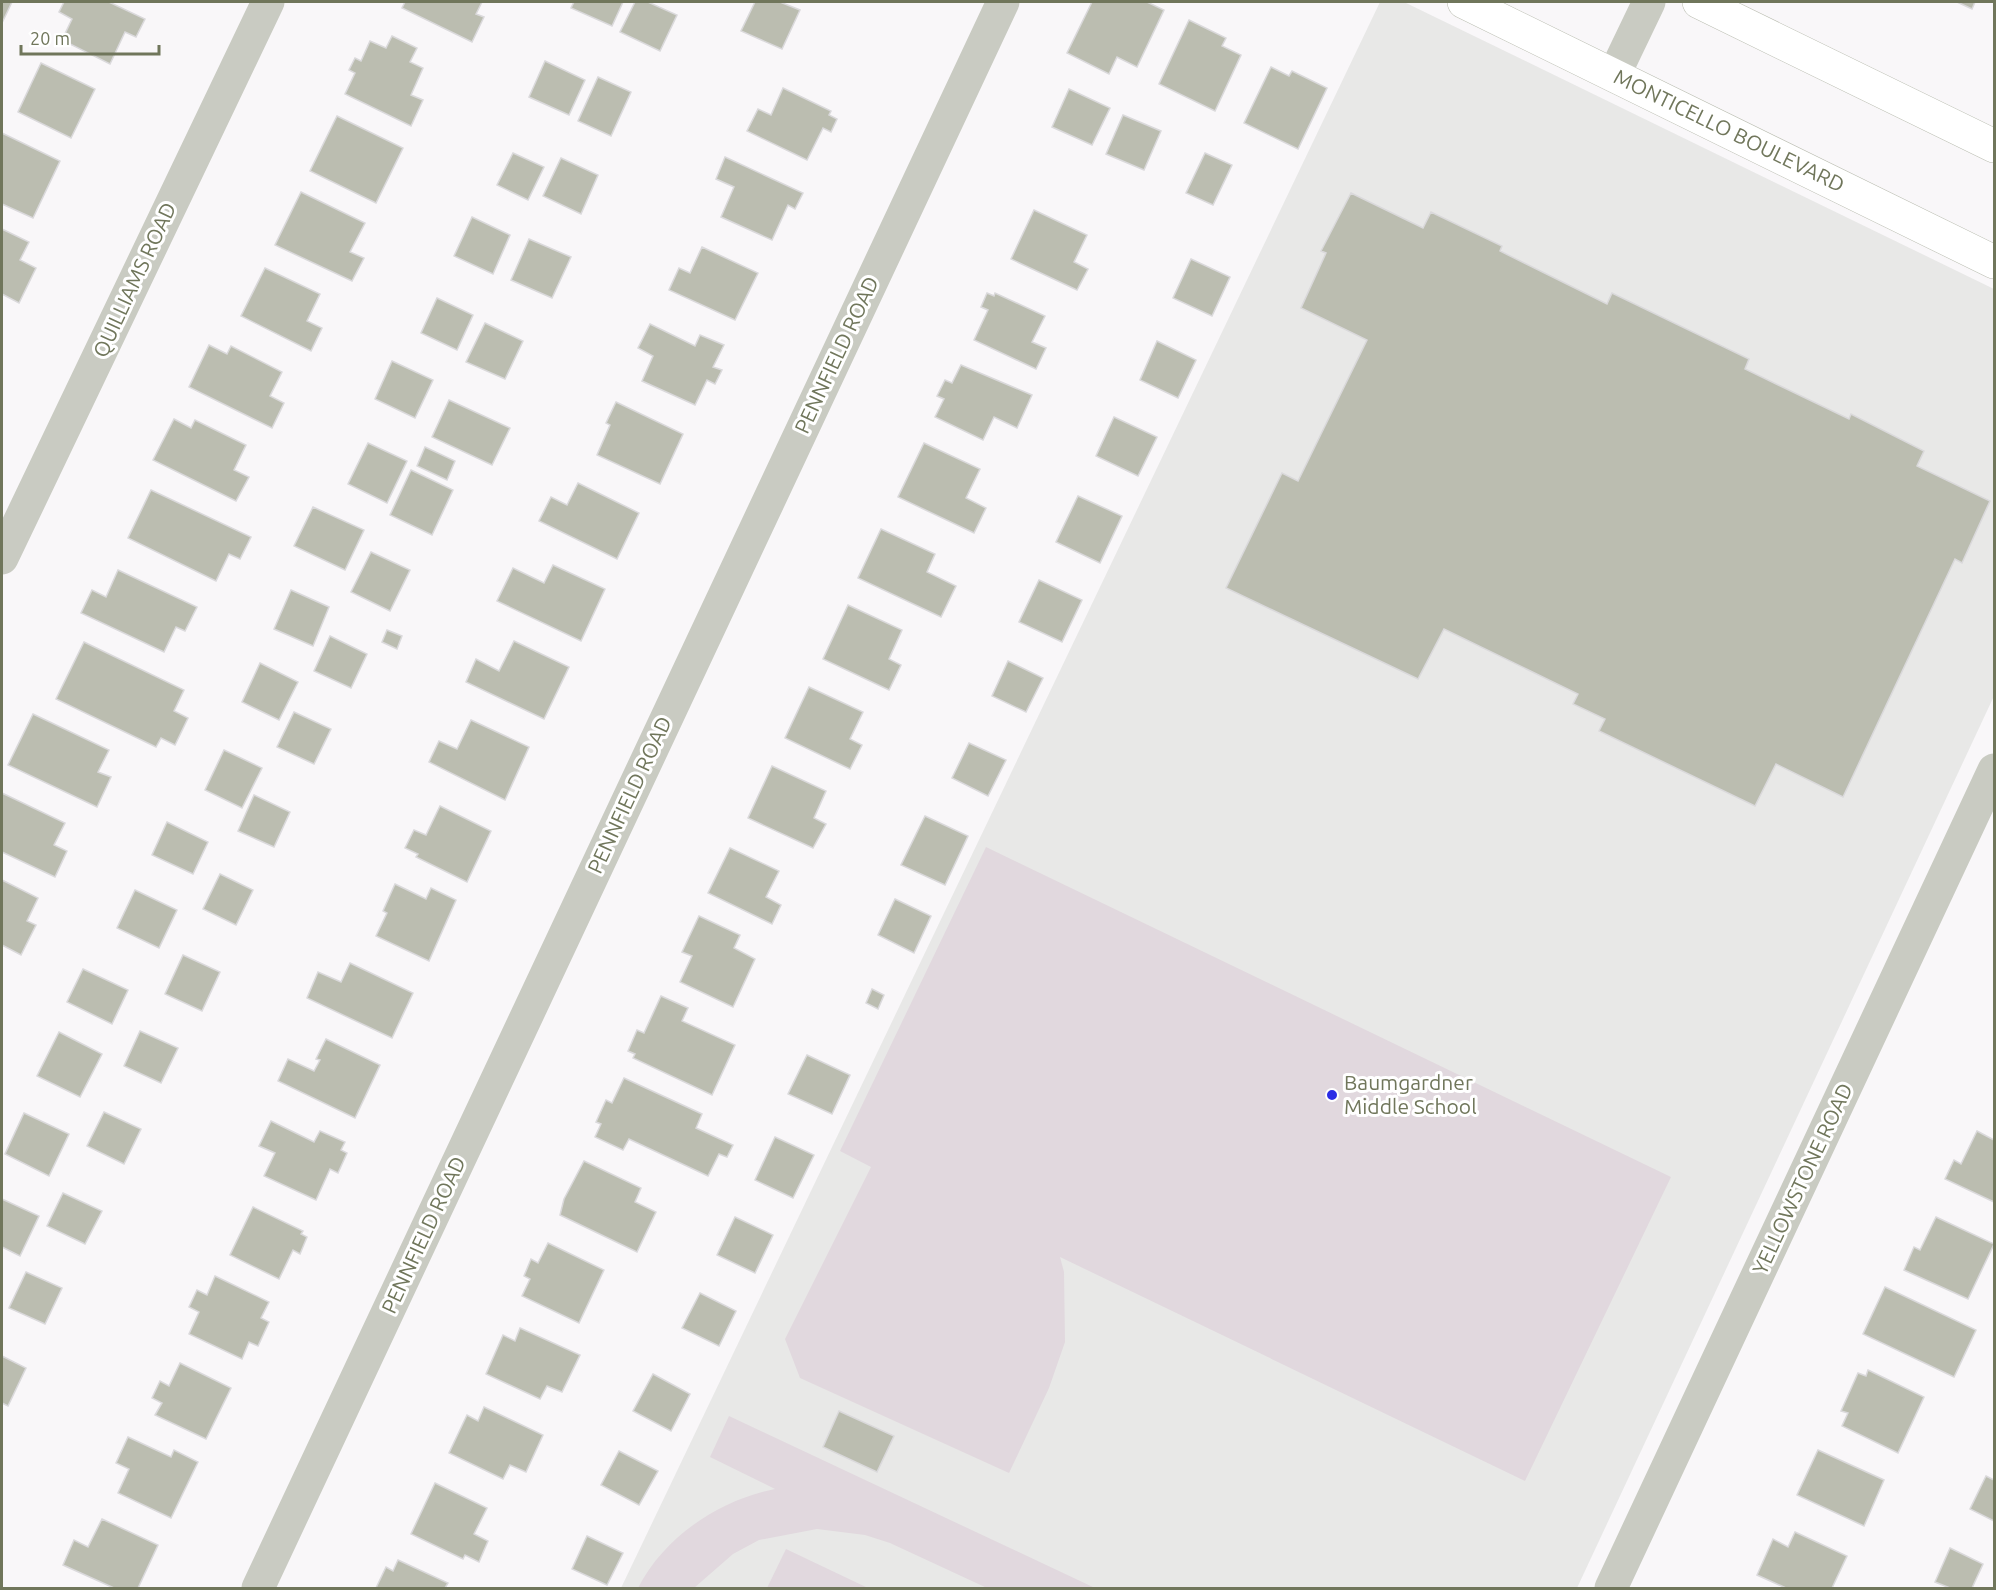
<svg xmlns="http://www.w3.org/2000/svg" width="1996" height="1590" font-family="Ubuntu,sans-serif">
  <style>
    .built { fill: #e8e8e7 }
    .green { fill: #e1d8de }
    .building { fill: #bbbdb0; stroke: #dad9db; stroke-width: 1.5 }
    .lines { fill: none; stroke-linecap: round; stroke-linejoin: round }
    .secondary-casing { stroke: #bbbeb2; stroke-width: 34 }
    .minor { stroke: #c9cbc2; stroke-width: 33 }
    .secondary { stroke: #fff; stroke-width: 33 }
    .poi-dot { fill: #2b2ce5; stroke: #fff; stroke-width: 2 }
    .labels { text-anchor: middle; stroke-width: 6; stroke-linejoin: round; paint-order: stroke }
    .street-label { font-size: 21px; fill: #70765b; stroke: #fff }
    .poi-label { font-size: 21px; fill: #70765b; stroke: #fff; text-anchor: start }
  </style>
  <rect width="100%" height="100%" fill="#f9f7f9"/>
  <!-- built -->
  <path class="built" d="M1380,2H1404L1994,289V696L1577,1588H621Z"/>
  <!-- green -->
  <g class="green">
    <path d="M986,847L1671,1177L1525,1481L1060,1257L1064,1272L1065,1342L1049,1388L1009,1473L800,1378L785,1339L871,1167L840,1151Z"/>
    <path d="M729,1416L1095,1588H987L890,1543L865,1535L817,1529L759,1540L733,1554L694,1588H638C664,1537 719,1500 775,1489L710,1457Z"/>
    <path d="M786,1549L868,1588H767Z"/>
  </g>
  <!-- building -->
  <g class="building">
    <path d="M2,2H12L2,23Z"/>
    <path d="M64,2H109L145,19L136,37L125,32L110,64L62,40L72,19L59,12Z"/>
    <path d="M405,2H482L476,14L484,17L472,42L402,8Z"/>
    <path d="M574,2H623L612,26L571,8Z"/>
    <path d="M635,2H648L677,15L660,51L620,32Z"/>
    <path d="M755,2H780L800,10L782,49L741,31Z"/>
    <path d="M1092,2H1147L1164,10L1137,67L1117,57L1109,74L1067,53Z"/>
    <path d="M1957,2H1975L1972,9Z"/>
    <path d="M1189,20L1226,38L1222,46L1241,55L1215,111L1159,84Z"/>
    <path d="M392,36L417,48L410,62L423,68L411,95L423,100L411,126L345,94L355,73L349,70L355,58L361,61L370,41L386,48Z"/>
    <path d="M545,61L585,80L569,115L529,97Z"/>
    <path d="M41,63L95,89L71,138L18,112Z"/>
    <path d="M1271,67L1289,76L1292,71L1327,88L1298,149L1244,123Z"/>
    <path d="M598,77L631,92L611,136L578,121Z"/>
    <path d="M783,88L831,111L829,115L837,119L831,132L823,128L807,160L747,131L758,109L771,115Z"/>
    <path d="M1069,89L1110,108L1092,145L1052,127Z"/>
    <path d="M1123,115L1161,131L1144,170L1106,154Z"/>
    <path d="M337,116L403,148L376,203L310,171Z"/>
    <path d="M2,133L60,161L33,218L2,204Z"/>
    <path d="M513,153L544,167L528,200L497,185Z"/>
    <path d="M1205,153L1232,165L1213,205L1186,193Z"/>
    <path d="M725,157L803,193L795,209L788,205L772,240L721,217L734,187L716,179Z"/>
    <path d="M561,158L598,175L581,214L543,196Z"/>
    <path d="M301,192L365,223L350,252L364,258L352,281L275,245Z"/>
    <path d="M1351,193L1423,228L1431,212L1502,246L1500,251L1607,304L1612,293L1749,359L1745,369L1849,419L1851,414L1924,451L1917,466L1990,501L1962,563L1955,559L1843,797L1776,764L1755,806L1599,731L1605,719L1573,704L1578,694L1444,629L1418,679L1226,588L1282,473L1298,481L1367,340L1301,308L1326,253L1321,251Z"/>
    <path d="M1034,210L1087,235L1074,262L1088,269L1077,290L1011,259Z"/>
    <path d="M472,217L510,235L493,274L454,256Z"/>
    <path d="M2,229L29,242L20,260L36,268L19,303L2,294Z"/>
    <path d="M529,239L571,257L552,298L511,280Z"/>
    <path d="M702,247L758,273L735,320L669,290L679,268L690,273Z"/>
    <path d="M1191,259L1230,277L1212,316L1173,298Z"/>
    <path d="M265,268L320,294L307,321L322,328L311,351L241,316Z"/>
    <path d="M987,293L994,296L995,293L1045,316L1032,342L1046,348L1036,369L974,340L988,310L981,307Z"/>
    <path d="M437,298L473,315L457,350L421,333Z"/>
    <path d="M485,323L523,341L505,379L466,362Z"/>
    <path d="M650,324L695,346L700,335L724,345L713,367L722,370L715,384L707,380L695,405L642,381L653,356L638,348Z"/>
    <path d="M1157,341L1196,360L1178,398L1140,380Z"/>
    <path d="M209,345L227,354L231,346L282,372L270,396L284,403L272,428L189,387Z"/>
    <path d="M392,361L433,380L415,418L375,399Z"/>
    <path d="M961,365L1032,395L1017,428L994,417L983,440L935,417L944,399L937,396L945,380L952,383Z"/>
    <path d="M449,400L510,428L492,465L432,437Z"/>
    <path d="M616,402L683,434L660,484L597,455L610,425L606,423Z"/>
    <path d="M1114,417L1157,437L1138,476L1096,456Z"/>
    <path d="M174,419L191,428L195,420L246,445L234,470L249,477L236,501L153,460Z"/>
    <path d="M368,443L407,461L387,503L348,484Z"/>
    <path d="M924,443L980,469L966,498L986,508L974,533L898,497Z"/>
    <path d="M425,447L455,461L447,480L417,466Z"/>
    <path d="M411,470L453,490L432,535L390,515Z"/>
    <path d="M578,483L639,513L617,559L539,521L551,497L567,505Z"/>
    <path d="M151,490L251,537L240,559L229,554L216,581L128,538Z"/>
    <path d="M1078,496L1122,516L1100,563L1056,542Z"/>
    <path d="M313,507L364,530L345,570L294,546Z"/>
    <path d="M881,529L935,554L927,572L956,586L941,617L858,578Z"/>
    <path d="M371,552L410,570L390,611L351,592Z"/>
    <path d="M553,565L605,589L581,641L497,601L513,568L544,583Z"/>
    <path d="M118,570L197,607L185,631L176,627L164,652L81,613L92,590L106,597Z"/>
    <path d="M1039,580L1082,600L1062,642L1019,622Z"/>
    <path d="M291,590L329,607L313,646L274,629Z"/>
    <path d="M848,605L902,630L889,659L901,665L889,690L823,659Z"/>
    <path d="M387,630L402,636L397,649L382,642Z"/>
    <path d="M330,636L367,654L351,688L314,671Z"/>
    <path d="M514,641L569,667L544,719L466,682L476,659L499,671Z"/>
    <path d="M84,642L184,690L174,711L188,718L175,745L161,738L156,747L56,699Z"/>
    <path d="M1008,661L1043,678L1026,712L992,696Z"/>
    <path d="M260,663L298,682L279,720L242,702Z"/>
    <path d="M809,687L863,712L850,739L862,745L850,769L785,738Z"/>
    <path d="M294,712L331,729L314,764L277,747Z"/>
    <path d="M33,714L109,750L98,772L111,777L97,807L8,765Z"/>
    <path d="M471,720L529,747L505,800L429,762L439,741L457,749Z"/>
    <path d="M969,743L1006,760L988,796L952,778Z"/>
    <path d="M224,750L262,768L242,808L205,790Z"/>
    <path d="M772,766L826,791L814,818L826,824L813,848L748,818Z"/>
    <path d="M2,793L65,823L54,845L67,851L55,877L2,852Z"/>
    <path d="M254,795L290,812L274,847L238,831Z"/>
    <path d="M440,806L491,831L467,882L416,857L418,854L405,848L414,830L426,835Z"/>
    <path d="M925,816L968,836L945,885L901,865Z"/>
    <path d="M167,822L208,842L193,874L152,855Z"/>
    <path d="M730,848L779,871L766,897L781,905L772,924L708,893Z"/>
    <path d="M220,874L253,890L236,925L203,909Z"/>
    <path d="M2,880L38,898L27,921L36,925L21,955L2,945Z"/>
    <path d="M395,884L426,899L431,888L456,900L429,961L376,936L387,913L383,911Z"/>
    <path d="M135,890L177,910L159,948L117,928Z"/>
    <path d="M895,899L931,916L914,953L878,935Z"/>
    <path d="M699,916L740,935L734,948L755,959L733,1007L680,982L692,956L682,952Z"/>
    <path d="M183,955L220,972L202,1011L165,994Z"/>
    <path d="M350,963L413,993L392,1038L307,998L318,972L341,982Z"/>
    <path d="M83,969L128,990L112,1024L67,1002Z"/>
    <path d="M872,989L884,995L878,1009L866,1003Z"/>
    <path d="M661,996L688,1008L682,1021L735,1045L712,1095L633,1058L635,1054L628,1051L637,1030L644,1033Z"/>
    <path d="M140,1031L178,1048L161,1083L124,1066Z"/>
    <path d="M59,1032L102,1054L80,1097L37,1076Z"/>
    <path d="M326,1039L380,1065L355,1118L278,1081L288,1059L314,1071L320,1060L316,1059Z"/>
    <path d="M807,1055L850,1075L832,1114L788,1094Z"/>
    <path d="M624,1078L702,1114L696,1128L733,1145L727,1157L719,1154L708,1176L629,1139L623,1150L595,1137L601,1124L596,1122L606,1100L612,1103Z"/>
    <path d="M104,1112L141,1129L124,1164L87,1146Z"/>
    <path d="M24,1113L69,1134L49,1176L5,1154Z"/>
    <path d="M271,1121L314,1142L320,1131L345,1142L341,1150L347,1153L338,1173L330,1169L316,1200L264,1176L275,1153L259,1146Z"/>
    <path d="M1977,1131L1994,1140V1202L1945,1179L1954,1160L1961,1164Z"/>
    <path d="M775,1137L814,1155L793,1198L755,1180Z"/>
    <path d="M584,1161L641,1188L635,1202L656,1212L637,1252L560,1215L564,1199Z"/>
    <path d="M63,1193L102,1211L85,1244L47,1226Z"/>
    <path d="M2,1199L39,1216L20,1256L2,1247Z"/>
    <path d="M253,1207L303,1231L301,1234L307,1237L300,1254L293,1250L279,1279L230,1255Z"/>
    <path d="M735,1217L773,1235L755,1273L717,1255Z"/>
    <path d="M1936,1217L1994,1244L1968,1299L1904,1270L1914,1247L1920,1250Z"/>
    <path d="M548,1243L604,1270L579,1323L522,1296L530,1279L524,1276L531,1259L538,1263Z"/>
    <path d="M26,1272L62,1288L45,1324L9,1308Z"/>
    <path d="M215,1276L269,1302L261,1318L269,1322L258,1346L249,1342L242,1359L189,1334L199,1312L189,1307L197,1290L207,1295Z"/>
    <path d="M1885,1287L1976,1330L1954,1377L1863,1334Z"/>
    <path d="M700,1293L736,1311L719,1346L682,1328Z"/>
    <path d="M520,1328L580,1355L562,1392L547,1386L540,1399L486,1374L503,1335L515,1341Z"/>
    <path d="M2,1356L26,1368L8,1406L2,1403Z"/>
    <path d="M180,1363L231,1388L206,1439L155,1415L162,1403L152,1398L160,1381L169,1386Z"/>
    <path d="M1868,1370L1924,1397L1898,1453L1842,1426L1848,1413L1841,1411L1858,1373L1866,1376Z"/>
    <path d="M653,1374L690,1394L671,1431L633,1411Z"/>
    <path d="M484,1407L543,1435L526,1472L510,1465L503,1479L449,1453L467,1415L478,1421Z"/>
    <path d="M839,1411L894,1436L877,1472L823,1447Z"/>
    <path d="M128,1437L171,1457L174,1450L198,1462L171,1518L118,1493L129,1469L116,1463Z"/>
    <path d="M1818,1450L1884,1480L1864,1526L1797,1495Z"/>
    <path d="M619,1451L658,1471L639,1505L601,1485Z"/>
    <path d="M1986,1476L1994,1480V1521L1970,1509Z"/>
    <path d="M435,1483L487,1508L474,1534L488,1541L479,1562L465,1555L463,1559L411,1534Z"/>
    <path d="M102,1519L158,1545L138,1588H114L63,1565L74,1540L88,1547Z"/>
    <path d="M1795,1532L1847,1556L1832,1588H1786L1757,1575L1773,1539L1788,1547Z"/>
    <path d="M587,1536L623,1553L607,1585L572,1569Z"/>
    <path d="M1950,1548L1983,1564L1972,1588H1950L1935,1582Z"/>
    <path d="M398,1560L448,1583L445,1588H376L386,1567L393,1571Z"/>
  </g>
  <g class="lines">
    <defs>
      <g id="secondary">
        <path d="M1464,2L1994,262"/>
        <path d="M1699,2L1994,146"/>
      </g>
    </defs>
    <!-- secondary casing -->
    <use href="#secondary" class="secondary-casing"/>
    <!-- minor -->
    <g class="minor">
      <path d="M1614,75L1649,2"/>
      <path d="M2,558L268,2"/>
      <path d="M258,1588L1003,2"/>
      <path d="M1611,1588L1994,770"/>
    </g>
    <!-- secondary -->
    <use href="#secondary" class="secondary"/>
  </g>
  <!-- markers -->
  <circle class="poi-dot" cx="1332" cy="1095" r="6"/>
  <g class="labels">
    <!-- street labels -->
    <g class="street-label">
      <text transform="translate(1729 131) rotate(26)" y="7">MONTICELLO BOULEVARD</text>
      <text transform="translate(135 280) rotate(-65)" y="7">QUILLIAMS ROAD</text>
      <text transform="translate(837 355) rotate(-65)" y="7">PENNFIELD ROAD</text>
      <text transform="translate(630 795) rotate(-65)" y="7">PENNFIELD ROAD</text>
      <text transform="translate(1803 1179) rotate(-65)" y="7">YELLOWSTONE ROAD</text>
      <text transform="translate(424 1235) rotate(-65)" y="7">PENNFIELD ROAD</text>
    </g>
    <!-- poi labels -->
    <g class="poi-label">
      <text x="1344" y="1090">Baumgardner<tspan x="1344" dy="24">Middle School</tspan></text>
    </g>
  </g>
  <!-- border -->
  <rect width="1996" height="1590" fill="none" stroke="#70765b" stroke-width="6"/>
  <!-- scale -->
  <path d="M21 45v9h138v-9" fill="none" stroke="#70765b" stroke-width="3"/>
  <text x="30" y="45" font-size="18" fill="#70765b" stroke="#ffffff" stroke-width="4.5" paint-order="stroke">20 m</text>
</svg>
